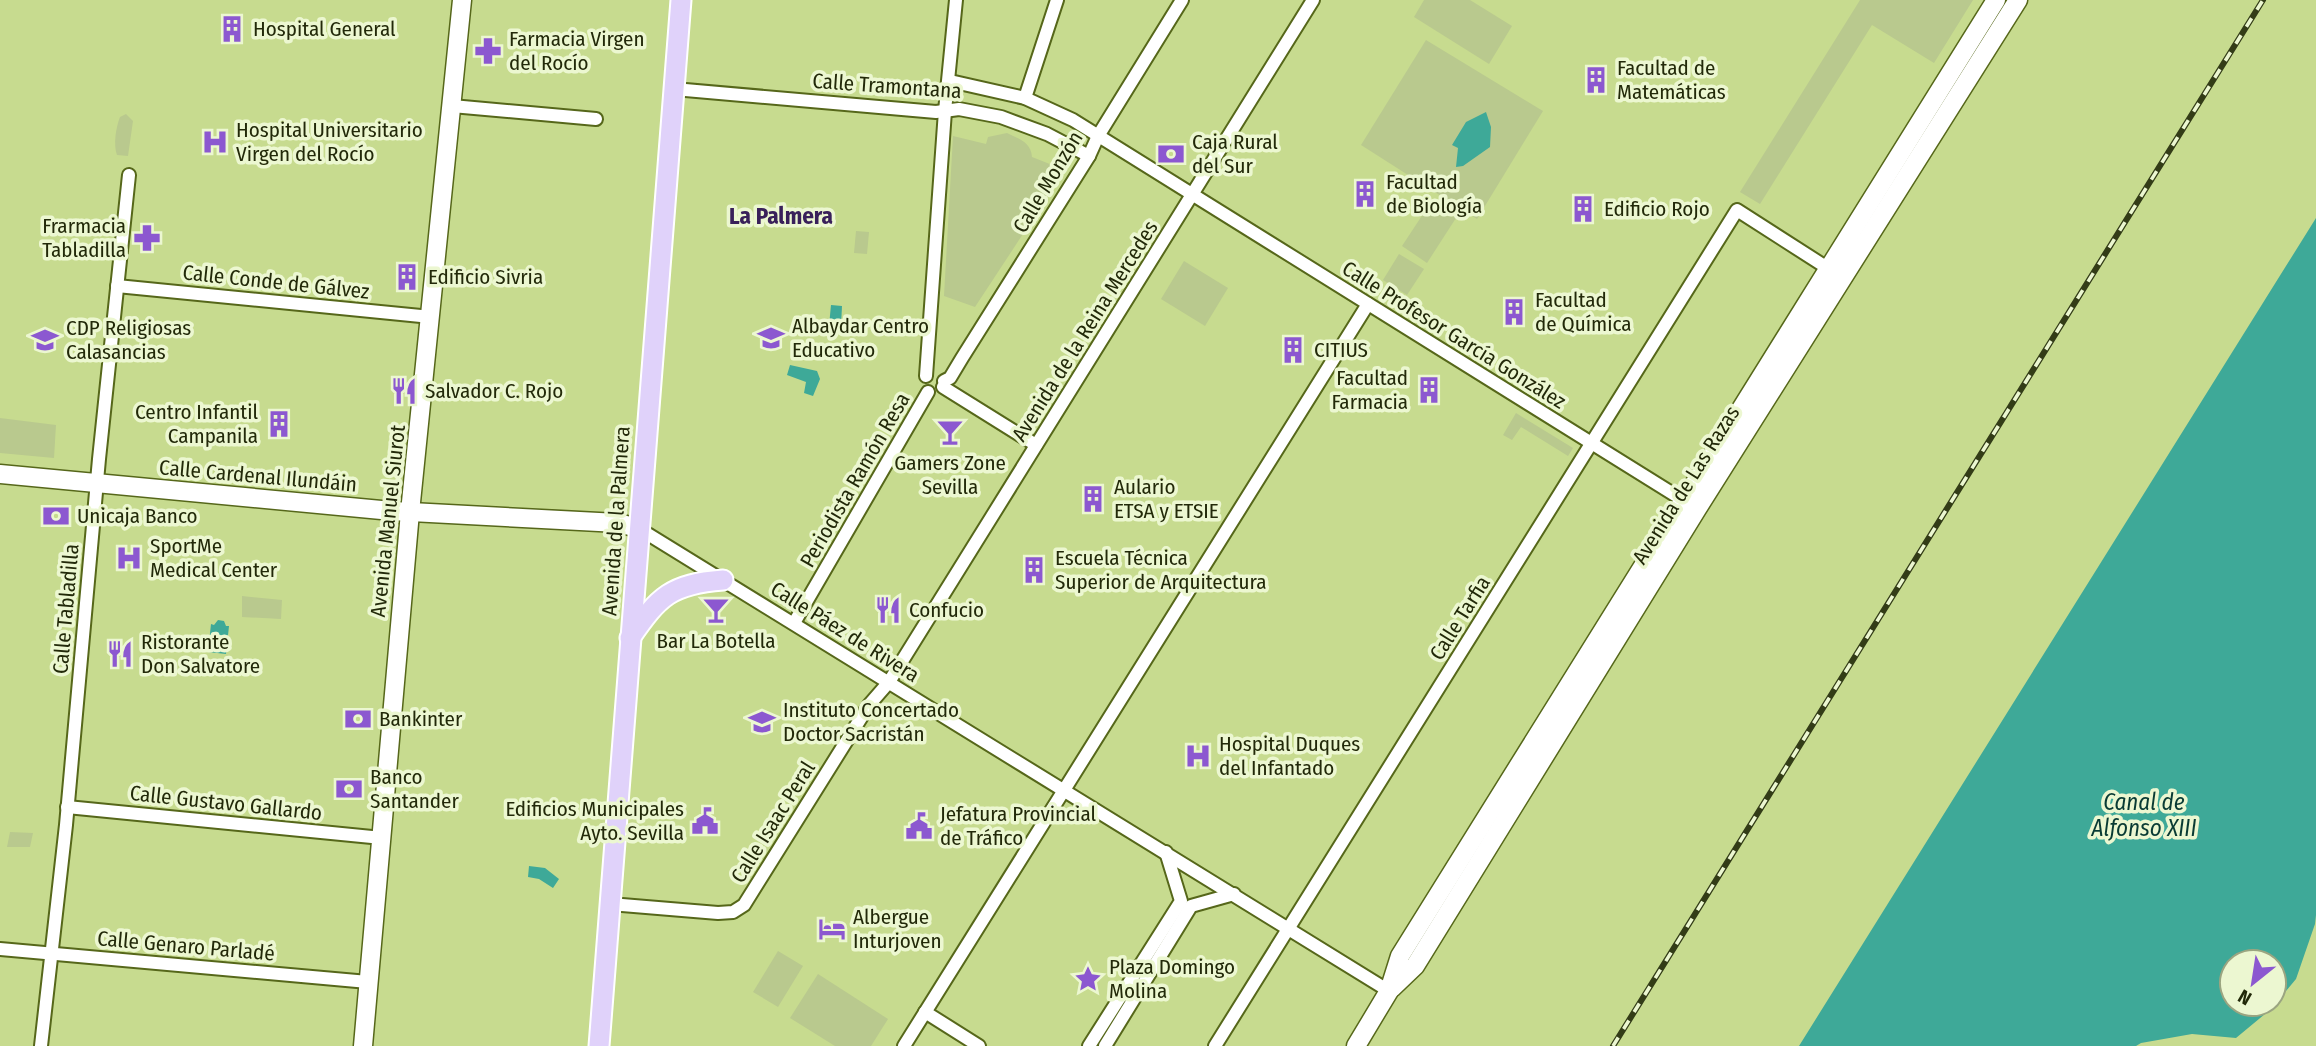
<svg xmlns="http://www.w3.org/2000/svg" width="2316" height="1046" font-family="'Fira Sans Condensed',sans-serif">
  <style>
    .green { fill: #b9c98e }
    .water { fill: #3ea998; fill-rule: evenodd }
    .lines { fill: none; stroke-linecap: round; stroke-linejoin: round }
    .street-casing { stroke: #56671a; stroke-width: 16 }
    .secondary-casing { stroke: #56671a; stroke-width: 21 }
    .primary-casing { stroke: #fff; stroke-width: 23 }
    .street { stroke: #fff; stroke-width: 12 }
    .secondary { stroke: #fff; stroke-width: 18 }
    .primary { stroke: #e0d2fa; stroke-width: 19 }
    .rail-casing { stroke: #333c17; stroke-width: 6 }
    .rail { stroke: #ecf7d1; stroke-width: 3.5; stroke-dasharray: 10; stroke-linecap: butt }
    .labels { text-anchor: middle; stroke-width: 7; stroke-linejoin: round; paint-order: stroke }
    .poi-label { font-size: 21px; fill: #222909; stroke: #ecf7d1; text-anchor: start }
    .street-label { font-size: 21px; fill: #222909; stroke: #ecf7d1 }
    .neighbourhood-label { font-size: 23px; font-weight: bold; fill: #39205a; stroke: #ecf7d1 }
    .water-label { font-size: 23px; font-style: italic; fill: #093b34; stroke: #ecf7d1 }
  </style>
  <rect width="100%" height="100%" fill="#c7db8f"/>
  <!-- green -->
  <g class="green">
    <path d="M1424,0H1470L1512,26L1489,64L1414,17Z"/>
    <path d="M1860,0H1973L1934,63L1872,25L1760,204L1740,192Z"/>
    <path d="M1426,40L1543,111L1477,219L1361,145Z"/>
    <path d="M126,114L133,121L128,156L117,155C113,145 116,127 120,117Z"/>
    <path d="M1007,133C1019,139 1031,142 1032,157L1065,170L975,307L944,296L953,136L986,144L988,137Z"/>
    <path d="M1431,202L1456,218L1427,263L1402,246Z"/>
    <path d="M856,231L869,232L867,254L854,253Z"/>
    <path d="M1399,254L1424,269L1407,295L1383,280Z"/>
    <path d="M1184,261L1228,288L1205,326L1161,299Z"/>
    <path d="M1516,413L1573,448L1568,456L1521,427L1512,440L1503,435Z"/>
    <path d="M0,418L56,425L54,458L0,453Z"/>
    <path d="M242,596L282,600L281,619L242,617Z"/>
    <path d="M10,832L33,833L30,847H7Z"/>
    <path d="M778,951L803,966L778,1007L753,992Z"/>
    <path d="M818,974L888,1019L871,1046H835L790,1018Z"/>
  </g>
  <!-- water -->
  <g class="water">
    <path d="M1486,112L1491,127L1490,147L1463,166L1456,167L1458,148L1452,145L1466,122Z"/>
    <path d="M2316,218V915L2315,924L2296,979L2271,1009L2236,1038L2192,1034L2141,1043L2136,1046H1799ZM2232,962H2274V1004H2232Z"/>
    <path d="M831,305L842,306L841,326H829Z"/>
    <path d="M790,365L817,371L820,379L813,396L804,393L806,382L787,375Z"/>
    <path d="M218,620L224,621L226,626H229L226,654L208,652L211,624L214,625Z"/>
    <path d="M529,866L545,868L559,879L553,888L539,879L528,877Z"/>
  </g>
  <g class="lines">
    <defs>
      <g id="street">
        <path d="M950,81L1025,98L1073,120L1691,505"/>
        <path d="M674,89L936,112L959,109L1001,117L1047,134L1089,156"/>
        <path d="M1025,98L1057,0"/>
        <path d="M452,106L596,119"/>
        <path d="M117,286L431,317"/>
        <path d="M926,376L945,111L956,0"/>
        <path d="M944,381L950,378L962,358L1089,156L1098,136L1182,0"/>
        <path d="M943,387L1036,445"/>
        <path d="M638,528L1389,991"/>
        <path d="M794,623L928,392"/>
        <path d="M67,807L382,838"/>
        <path d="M610,904L718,913L733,912L744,905L869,705L889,682L1313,0"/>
        <path d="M0,949L368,982"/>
        <path d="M925,1012L979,1046"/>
        <path d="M41,1046L66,825L99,459L129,175"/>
        <path d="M904,1046L1368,304"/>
        <path d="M1089,1046L1181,901L1166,852"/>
        <path d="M1105,1046L1191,906L1234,894"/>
        <path d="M1215,1046L1737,210L1829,269"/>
      </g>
      <g id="secondary">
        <path d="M0,474L392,511L618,523L638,528"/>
        <path d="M1392,988L1415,966L1697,509L2018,0"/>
        <path d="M363,1046L410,512L462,0"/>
        <path d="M1356,1046L1389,991L1400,956L1996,0"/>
      </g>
      <g id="primary">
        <path d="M630,638C659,596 671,584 723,580"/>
        <path d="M599,1046L681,0"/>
      </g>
    </defs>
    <!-- street casing -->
    <use href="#street" class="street-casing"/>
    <!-- secondary casing -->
    <use href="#secondary" class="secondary-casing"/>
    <!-- primary casing -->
    <use href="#primary" class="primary-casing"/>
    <!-- street -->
    <use href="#street" class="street"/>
    <!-- secondary -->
    <use href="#secondary" class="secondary"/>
    <!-- primary -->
    <use href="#primary" class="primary"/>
    <defs>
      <path id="rail" d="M1613,1046L2263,0"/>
    </defs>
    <!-- rail casing -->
    <use href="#rail" class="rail-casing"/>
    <!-- rail -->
    <use href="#rail" class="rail"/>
  </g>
  <!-- icons -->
  <defs>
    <symbol id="building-bare" viewBox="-9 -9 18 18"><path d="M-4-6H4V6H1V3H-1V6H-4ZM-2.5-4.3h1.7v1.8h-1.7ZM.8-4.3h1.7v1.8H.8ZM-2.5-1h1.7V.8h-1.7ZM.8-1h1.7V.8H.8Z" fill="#8c58d0" stroke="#ecf7d1" stroke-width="2.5" paint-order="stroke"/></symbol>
    <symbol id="pharmacy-bare" viewBox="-9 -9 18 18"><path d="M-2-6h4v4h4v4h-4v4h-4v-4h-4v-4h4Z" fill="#8c58d0" stroke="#ecf7d1" stroke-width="2.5" paint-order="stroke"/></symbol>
    <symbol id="hospital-bare" viewBox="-9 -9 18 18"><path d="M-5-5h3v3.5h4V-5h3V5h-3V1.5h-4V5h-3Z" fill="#8c58d0" stroke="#ecf7d1" stroke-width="2.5" paint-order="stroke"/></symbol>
    <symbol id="bank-bare" viewBox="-9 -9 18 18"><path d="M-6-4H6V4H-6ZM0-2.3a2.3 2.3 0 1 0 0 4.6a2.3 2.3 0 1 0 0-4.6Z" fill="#8c58d0" stroke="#ecf7d1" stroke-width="2.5" paint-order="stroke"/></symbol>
    <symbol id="school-bare" viewBox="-9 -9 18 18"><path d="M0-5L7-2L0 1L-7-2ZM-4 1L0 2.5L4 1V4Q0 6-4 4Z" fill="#8c58d0" stroke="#ecf7d1" stroke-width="2.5" paint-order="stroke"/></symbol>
    <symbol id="restaurant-bare" viewBox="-9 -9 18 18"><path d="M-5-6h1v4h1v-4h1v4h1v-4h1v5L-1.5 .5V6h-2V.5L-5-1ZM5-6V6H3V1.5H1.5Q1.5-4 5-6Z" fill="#8c58d0" stroke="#ecf7d1" stroke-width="2.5" paint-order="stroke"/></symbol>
    <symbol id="bar-bare" viewBox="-9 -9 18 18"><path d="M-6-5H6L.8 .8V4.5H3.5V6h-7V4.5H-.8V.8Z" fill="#8c58d0" stroke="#ecf7d1" stroke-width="2.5" paint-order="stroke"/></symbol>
    <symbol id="civic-bare" viewBox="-9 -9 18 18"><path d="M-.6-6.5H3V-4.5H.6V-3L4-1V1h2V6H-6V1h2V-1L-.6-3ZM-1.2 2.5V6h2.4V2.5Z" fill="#8c58d0" stroke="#ecf7d1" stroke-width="2.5" paint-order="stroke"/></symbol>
    <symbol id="hotel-bare" viewBox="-9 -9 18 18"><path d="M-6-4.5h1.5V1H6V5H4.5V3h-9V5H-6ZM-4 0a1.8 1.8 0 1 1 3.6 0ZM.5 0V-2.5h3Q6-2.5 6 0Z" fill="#8c58d0" stroke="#ecf7d1" stroke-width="2.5" paint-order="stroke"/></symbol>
    <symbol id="sight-bare" viewBox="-9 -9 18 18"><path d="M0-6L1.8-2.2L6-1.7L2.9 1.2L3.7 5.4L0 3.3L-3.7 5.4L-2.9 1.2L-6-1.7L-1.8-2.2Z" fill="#8c58d0" stroke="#ecf7d1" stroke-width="2.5" paint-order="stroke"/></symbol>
  </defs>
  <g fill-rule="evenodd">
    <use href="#building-bare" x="213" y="10" width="38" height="38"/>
    <use href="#pharmacy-bare" x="469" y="32" width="38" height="38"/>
    <use href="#building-bare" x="1577" y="61" width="38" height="38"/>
    <use href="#hospital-bare" x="196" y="123" width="38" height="38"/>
    <use href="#bank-bare" x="1152" y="135" width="38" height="38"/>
    <use href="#building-bare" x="1346" y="175" width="38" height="38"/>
    <use href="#building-bare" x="1564" y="190" width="38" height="38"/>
    <use href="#pharmacy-bare" x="128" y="219" width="38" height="38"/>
    <use href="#building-bare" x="388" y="258" width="38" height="38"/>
    <use href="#building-bare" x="1495" y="293" width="38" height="38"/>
    <use href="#school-bare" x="752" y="319" width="38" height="38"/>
    <use href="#school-bare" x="26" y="321" width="38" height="38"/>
    <use href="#building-bare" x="1274" y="331" width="38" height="38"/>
    <use href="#building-bare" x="1410" y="371" width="38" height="38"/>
    <use href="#restaurant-bare" x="385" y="372" width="38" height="38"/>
    <use href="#building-bare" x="260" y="405" width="38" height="38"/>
    <use href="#bar-bare" x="931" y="413" width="38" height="38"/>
    <use href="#building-bare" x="1074" y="480" width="38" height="38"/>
    <use href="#bank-bare" x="37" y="497" width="38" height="38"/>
    <use href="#hospital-bare" x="110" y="539" width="38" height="38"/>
    <use href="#building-bare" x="1015" y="551" width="38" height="38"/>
    <use href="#bar-bare" x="697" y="591" width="38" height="38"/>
    <use href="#restaurant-bare" x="869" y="591" width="38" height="38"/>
    <use href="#restaurant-bare" x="101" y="635" width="38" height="38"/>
    <use href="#bank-bare" x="339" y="700" width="38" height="38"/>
    <use href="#school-bare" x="743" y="703" width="38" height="38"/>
    <use href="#hospital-bare" x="1179" y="737" width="38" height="38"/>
    <use href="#bank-bare" x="330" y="770" width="38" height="38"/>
    <use href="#civic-bare" x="686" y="802" width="38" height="38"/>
    <use href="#civic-bare" x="900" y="807" width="38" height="38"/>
    <use href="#hotel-bare" x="813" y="910" width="38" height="38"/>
    <use href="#sight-bare" x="1069" y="960" width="38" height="38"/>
  </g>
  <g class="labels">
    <!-- poi labels -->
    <g class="poi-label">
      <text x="253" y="36">Hospital General</text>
      <text x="509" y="46">Farmacia Virgen<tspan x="509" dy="24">del Rocío</tspan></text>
      <text x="1617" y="75">Facultad de<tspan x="1617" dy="24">Matemáticas</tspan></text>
      <text x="236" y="137">Hospital Universitario<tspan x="236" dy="24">Virgen del Rocío</tspan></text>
      <text x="1192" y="149">Caja Rural<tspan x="1192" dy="24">del Sur</tspan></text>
      <text x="1386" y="189">Facultad<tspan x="1386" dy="24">de Biología</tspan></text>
      <text x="1604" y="216">Edificio Rojo</text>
      <text x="126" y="233" text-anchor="end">Frarmacia<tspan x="126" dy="24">Tabladilla</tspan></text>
      <text x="428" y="284">Edificio Sivria</text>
      <text x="1535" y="307">Facultad<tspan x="1535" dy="24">de Química</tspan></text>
      <text x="792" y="333">Albaydar Centro<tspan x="792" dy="24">Educativo</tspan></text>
      <text x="66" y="335">CDP Religiosas<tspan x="66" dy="24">Calasancias</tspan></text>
      <text x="1314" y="357">CITIUS</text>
      <text x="1408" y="385" text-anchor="end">Facultad<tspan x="1408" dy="24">Farmacia</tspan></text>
      <text x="425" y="398">Salvador C. Rojo</text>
      <text x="258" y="419" text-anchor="end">Centro Infantil<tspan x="258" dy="24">Campanila</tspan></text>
      <text x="950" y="470" text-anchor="middle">Gamers Zone<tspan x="950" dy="24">Sevilla</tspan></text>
      <text x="1114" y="494">Aulario<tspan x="1114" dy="24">ETSA y ETSIE</tspan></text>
      <text x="77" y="523">Unicaja Banco</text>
      <text x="150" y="553">SportMe<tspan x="150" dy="24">Medical Center</tspan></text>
      <text x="1055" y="565">Escuela Técnica<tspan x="1055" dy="24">Superior de Arquitectura</tspan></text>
      <text x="909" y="617">Confucio</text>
      <text x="716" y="648" text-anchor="middle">Bar La Botella</text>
      <text x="141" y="649">Ristorante<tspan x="141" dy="24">Don Salvatore</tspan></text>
      <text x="783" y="717">Instituto Concertado<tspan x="783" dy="24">Doctor Sacristán</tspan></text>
      <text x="379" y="726">Bankinter</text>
      <text x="1219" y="751">Hospital Duques<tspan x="1219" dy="24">del Infantado</tspan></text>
      <text x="370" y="784">Banco<tspan x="370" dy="24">Santander</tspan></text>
      <text x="684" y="816" text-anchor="end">Edificios Municipales<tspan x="684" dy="24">Ayto. Sevilla</tspan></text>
      <text x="940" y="821">Jefatura Provincial<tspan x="940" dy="24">de Tráfico</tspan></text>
      <text x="853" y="924">Albergue<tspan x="853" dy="24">Inturjoven</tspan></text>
      <text x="1109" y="974">Plaza Domingo<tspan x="1109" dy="24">Molina</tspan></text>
    </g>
    <!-- street labels -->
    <g class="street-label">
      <text transform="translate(887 86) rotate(4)" y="7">Calle Tramontana</text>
      <text transform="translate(1048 182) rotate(-59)" y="7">Calle Monzón</text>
      <text transform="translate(276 282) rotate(6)" y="7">Calle Conde de Gálvez</text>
      <text transform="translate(1085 331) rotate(-58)" y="7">Avenida de la Reina Mercedes</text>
      <text transform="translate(1454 335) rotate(32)" y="7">Calle Profesor García González</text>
      <text transform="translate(258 476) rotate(5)" y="7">Calle Cardenal Ilundáin</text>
      <text transform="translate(855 480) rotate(-60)" y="7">Periodista Ramón Resa</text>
      <text transform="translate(1686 485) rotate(-58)" y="7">Avenida de Las Razas</text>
      <text transform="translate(388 521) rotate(-84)" y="7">Avenida Manuel Siurot</text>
      <text transform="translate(616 521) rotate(-86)" y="7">Avenida de la Palmera</text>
      <text transform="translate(66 609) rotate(-85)" y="7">Calle Tabladilla</text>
      <text transform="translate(1460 618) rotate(-58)" y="7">Calle Tarfia</text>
      <text transform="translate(845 632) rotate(32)" y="7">Calle Páez de Rivera</text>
      <text transform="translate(226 803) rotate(6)" y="7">Calle Gustavo Gallardo</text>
      <text transform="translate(773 822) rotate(-58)" y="7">Calle Isaac Peral</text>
      <text transform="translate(186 946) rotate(5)" y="7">Calle Genaro Parladé</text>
    </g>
    <!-- neighbourhood labels -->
    <g class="neighbourhood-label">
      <text x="781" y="224">La Palmera</text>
    </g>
    <!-- water labels -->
    <g class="water-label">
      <text x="2144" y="810">Canal de<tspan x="2144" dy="26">Alfonso XIII</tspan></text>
    </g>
  </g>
  <!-- north arrow -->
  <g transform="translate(2253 983) rotate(210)"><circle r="33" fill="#ecf7d1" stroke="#9ba581" stroke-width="2"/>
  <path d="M0-5L12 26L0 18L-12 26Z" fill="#8c58d0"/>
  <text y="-10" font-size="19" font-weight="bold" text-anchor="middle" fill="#222909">N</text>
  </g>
</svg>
